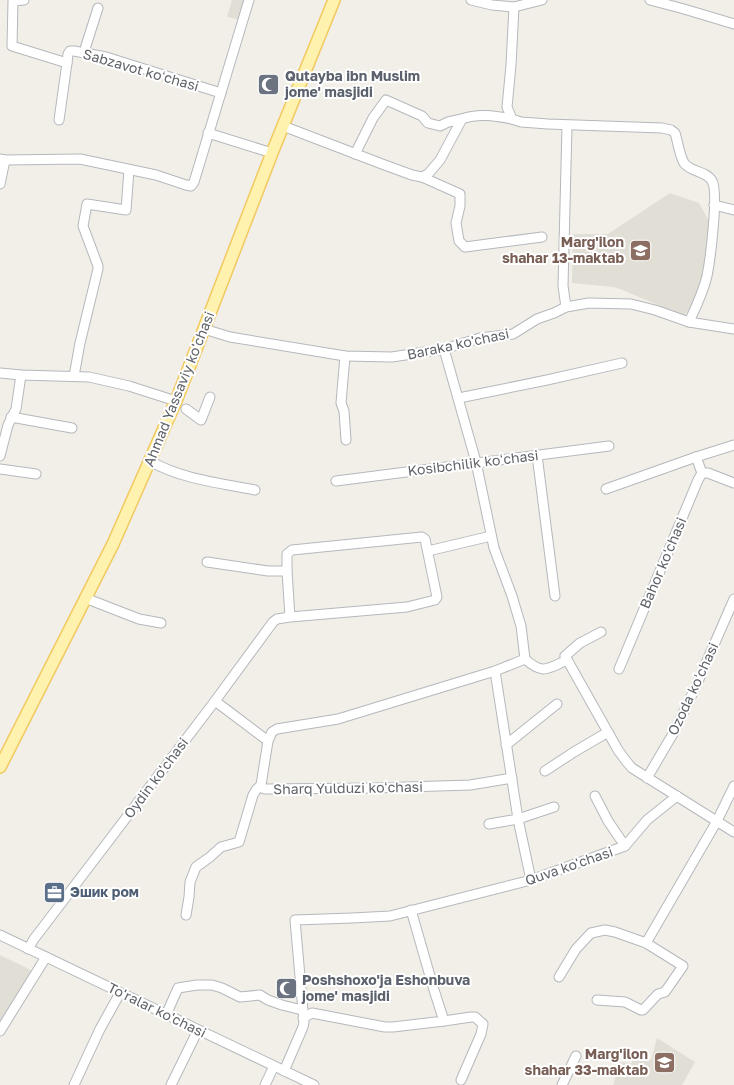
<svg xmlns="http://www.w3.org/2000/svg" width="734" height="1085" font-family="'Golos Text',sans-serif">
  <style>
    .education { fill: #e1ded6 }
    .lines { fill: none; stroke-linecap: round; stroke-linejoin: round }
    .minor-casing { stroke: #b5b8bc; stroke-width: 11 }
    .major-casing { stroke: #f2c960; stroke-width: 14 }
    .minor { stroke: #fff; stroke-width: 9 }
    .major { stroke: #fff2af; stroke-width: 11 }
    .labels { text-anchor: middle; stroke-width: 4; stroke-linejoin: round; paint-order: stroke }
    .street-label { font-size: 14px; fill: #5f6368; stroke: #fff }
    .worship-label { font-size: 14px; font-weight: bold; fill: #5b616d; stroke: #fff; text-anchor: start }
    .education-label { font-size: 14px; font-weight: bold; fill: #785e54; stroke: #fff; text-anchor: end }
    .service-label { font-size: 14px; font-weight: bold; fill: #4e5e75; stroke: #fff; text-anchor: start }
  </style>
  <rect width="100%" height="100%" fill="#f1efe8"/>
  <!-- education -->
  <g class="education">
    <path d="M232,0H246L241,20L227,17Z"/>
    <path d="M670,193L699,203L709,221L705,266L698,291L690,307L684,316L620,289L613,287L572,283L573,234H608Z"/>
    <path d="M0,955L33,971L0,1023Z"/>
    <path d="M657,1038L695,1062L682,1085H613L618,1070V1062L632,1063V1059L643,1058L651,1060Z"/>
  </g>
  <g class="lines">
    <defs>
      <g id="minor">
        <path d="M24,0L13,1L12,46L67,63"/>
        <path d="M471,0L492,5L514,7L542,0"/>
        <path d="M650,0L684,9L734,24"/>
        <path d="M514,7L511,65L507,107L512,119L521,122L548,124L662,128L671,130L675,133C678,142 679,154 684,163C690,172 707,171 712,181C719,192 710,261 707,276C703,293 696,307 689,322"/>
        <path d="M84,52L98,8"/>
        <path d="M59,120L67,63L68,54L70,51H74L106,57L221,93"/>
        <path d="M283,126L382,164L412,175L422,177L428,174L440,160L462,119C479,113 495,116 512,119"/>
        <path d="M208,133L272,153"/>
        <path d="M355,154L373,118L386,100L422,116L428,123L440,126L448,122L462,119"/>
        <path d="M5,160L80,159L156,175L186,185L191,186L194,182L249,0"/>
        <path d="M422,177L460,194V206L456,223L459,241L465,247L542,237"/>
        <path d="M0,184L5,160L0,159"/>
        <path d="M714,205L734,210"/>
        <path d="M566,307L563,286L567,126"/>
        <path d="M204,329L230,337L345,356L392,357L444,349L480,338L513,334L537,319L554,313L566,307L589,303L631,304L655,310L689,322L734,329"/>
        <path d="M444,349L476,462L494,548L512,596L521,626L525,659C543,675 547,669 567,660"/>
        <path d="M345,356L341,403L344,411L346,440"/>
        <path d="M0,373L21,375L89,377L129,386L176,401"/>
        <path d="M74,376L80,343L98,269V266L83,226L87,204L126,210L129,170"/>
        <path d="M459,398L547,380L622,363"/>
        <path d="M186,409L201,420L210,397"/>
        <path d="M11,417L72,428"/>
        <path d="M537,455L555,596"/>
        <path d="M0,456L8,425L16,409L21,375"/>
        <path d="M150,461C181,479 220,483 255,490"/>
        <path d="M0,469L36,474"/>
        <path d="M702,473H708L734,483"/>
        <path d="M336,481L609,446"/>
        <path d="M606,489L696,457L734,445"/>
        <path d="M428,551L491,536"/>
        <path d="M207,562L268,571H287"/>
        <path d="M85,598L139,619L161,623"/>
        <path d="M601,632L580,643L565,656L618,750L626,761L632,768L734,832"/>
        <path d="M525,659L495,671L518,819L531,880"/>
        <path d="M619,669L698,480L702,473L696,457"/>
        <path d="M495,671L338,719L277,729L272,732L268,741L261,785L262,788L265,789L374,788L470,785L512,778"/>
        <path d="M215,701L268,741"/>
        <path d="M506,745L557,704"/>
        <path d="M545,771L574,752L608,732"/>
        <path d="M647,778L674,732L696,686L734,599"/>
        <path d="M595,796L608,821L625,846"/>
        <path d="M489,824L518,819L554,807"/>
        <path d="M186,915L189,897L190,882L196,867L210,857L221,847L239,842L253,795L256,790L261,785"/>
        <path d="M0,935L314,1085"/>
        <path d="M646,943L717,821L734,786"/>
        <path d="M28,949L34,939L215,701L273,622L277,619L290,617L407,607L435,600L437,597L425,539L422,537L292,550L287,554V571L290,617"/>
        <path d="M559,977L576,949L591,933L605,930L615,932L646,943L683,966L665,992L658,994L643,1010H641L625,1002L597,1000"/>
        <path d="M166,1015L178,988L197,985H212L222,988L240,997L260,995L268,1000L282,1005L302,1010"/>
        <path d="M303,1018L312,1013L385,1027H393L444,1021L434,990L411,910"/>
        <path d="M444,1021L471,1017H475L483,1024L481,1034L461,1080"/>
        <path d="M0,1031L46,957"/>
        <path d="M284,1071L303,1027L304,1022L295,920L352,918L390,916L531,880L625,846L647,820L677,796"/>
        <path d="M74,1085L100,1029L120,993"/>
        <path d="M171,1085L198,1030"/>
        <path d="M265,1085L274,1066"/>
        <path d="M562,1085L576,1056"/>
      </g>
      <path id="major" d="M0,767L113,544L176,401L272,153L334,0"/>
    </defs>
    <!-- minor casing -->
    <use href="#minor" class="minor-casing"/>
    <!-- major casing -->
    <use href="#major" class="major-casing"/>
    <!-- minor -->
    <use href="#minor" class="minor"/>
    <!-- major -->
    <use href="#major" class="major"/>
  </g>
  <!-- icons -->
  <defs>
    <symbol id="mosque-square" viewBox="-11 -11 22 22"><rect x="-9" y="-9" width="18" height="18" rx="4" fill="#6b7280" stroke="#fff"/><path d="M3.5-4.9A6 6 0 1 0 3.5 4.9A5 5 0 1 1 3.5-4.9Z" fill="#fff"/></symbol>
    <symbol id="school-square" viewBox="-11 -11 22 22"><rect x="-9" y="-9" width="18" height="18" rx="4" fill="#8d6e63" stroke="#fff"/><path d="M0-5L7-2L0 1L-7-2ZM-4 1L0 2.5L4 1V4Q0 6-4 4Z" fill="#fff"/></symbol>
    <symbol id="office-square" viewBox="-11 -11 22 22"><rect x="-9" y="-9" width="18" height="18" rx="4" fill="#5c6f8a" stroke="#fff"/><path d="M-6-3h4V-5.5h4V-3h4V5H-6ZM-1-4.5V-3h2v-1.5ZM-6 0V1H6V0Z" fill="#fff"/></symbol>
  </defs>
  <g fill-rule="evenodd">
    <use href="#mosque-square" x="256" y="72" width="25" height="25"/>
    <use href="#school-square" x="628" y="238" width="25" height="25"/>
    <use href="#office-square" x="42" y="880" width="25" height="25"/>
    <use href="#mosque-square" x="274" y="976" width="25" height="25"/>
    <use href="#school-square" x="652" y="1050" width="25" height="25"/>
  </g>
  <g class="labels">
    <!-- street labels -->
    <g class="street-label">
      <text transform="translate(141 70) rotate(16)" y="5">Sabzavot koʻchasi</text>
      <text transform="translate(458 344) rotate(-12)" y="5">Baraka ko'chasi</text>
      <text transform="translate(179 389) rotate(-68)" y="5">Ahmad Yassaviy ko'chasi</text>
      <text transform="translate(473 463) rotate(-7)" y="5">Kosibchilik koʻchasi</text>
      <text transform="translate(663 563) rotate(-67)" y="5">Bahor ko'chasi</text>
      <text transform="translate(693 689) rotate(-65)" y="5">Ozoda koʻchasi</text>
      <text transform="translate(156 778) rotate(-53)" y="5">Oydin ko'chasi</text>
      <text transform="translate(348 788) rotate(-1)" y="5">Sharq Yulduzi koʻchasi</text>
      <text transform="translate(569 866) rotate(-19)" y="5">Quva ko'chasi</text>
      <text transform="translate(157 1010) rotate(26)" y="5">To'ralar ko'chasi</text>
    </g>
    <!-- worship labels -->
    <g class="worship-label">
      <text x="285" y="81">Qutayba ibn Muslim<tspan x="285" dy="16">jome' masjidi</tspan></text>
      <text x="302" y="985">Poshshoxo'ja Eshonbuva<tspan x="302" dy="16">jome' masjidi</tspan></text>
    </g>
    <!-- education labels -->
    <g class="education-label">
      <text x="624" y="247">Marg'ilon<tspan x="624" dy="16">shahar 13-maktab</tspan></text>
      <text x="648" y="1059">Marg'ilon<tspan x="648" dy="16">shahar 33-maktab</tspan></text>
    </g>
    <!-- service labels -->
    <g class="service-label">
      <text x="70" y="897">Эшик ром</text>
    </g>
  </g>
</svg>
